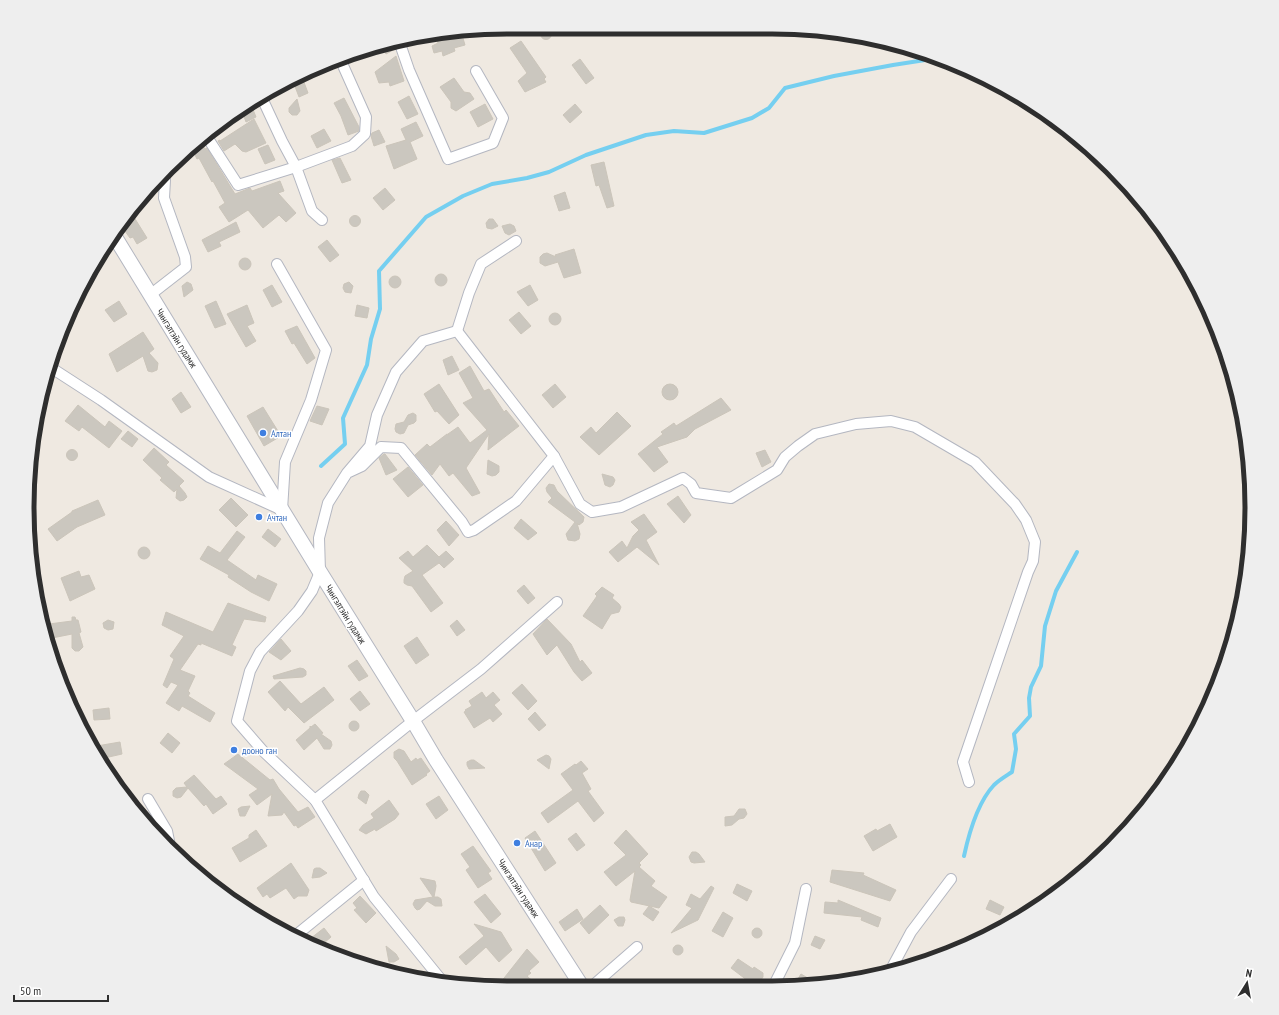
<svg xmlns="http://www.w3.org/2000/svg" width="1279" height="1015" font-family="'PT Sans Narrow',sans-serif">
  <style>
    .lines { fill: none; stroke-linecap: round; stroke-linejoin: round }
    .stream { stroke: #75cff0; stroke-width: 4 }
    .building { fill: #cbc7bf; stroke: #cbc5ba }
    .street-casing { stroke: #b4b7c1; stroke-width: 12 }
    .secondary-casing { stroke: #b4b7c1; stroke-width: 16 }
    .street { stroke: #fff; stroke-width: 10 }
    .secondary { stroke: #fff; stroke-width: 14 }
    .shop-dot { fill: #3f7fe0; stroke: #fff; stroke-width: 1.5 }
    .labels { text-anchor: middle; stroke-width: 3; stroke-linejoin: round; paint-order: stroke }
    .street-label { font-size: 10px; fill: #2e2e2e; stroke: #fff }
    .shop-label { font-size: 10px; fill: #366cbe; stroke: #fff; text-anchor: start }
    .rim { fill: none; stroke: #2e2e2e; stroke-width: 5 }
  </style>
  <rect width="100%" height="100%" fill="#efe9e1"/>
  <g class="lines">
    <!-- stream -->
    <g class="stream">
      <path d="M321,466L345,444L343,418L367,365L371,339L380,309L379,271L426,217L463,196L492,184L527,178L549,172L586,155L646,135L674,131L704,133L752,118L769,108L785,88L834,76L893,65L938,58"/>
      <path d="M964,856C969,833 977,803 994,785C999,780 1006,776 1012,772L1016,749L1014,734L1030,716L1029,698L1031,687L1041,666L1045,626L1056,591L1077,552"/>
    </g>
  </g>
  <!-- building -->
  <g class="building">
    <circle cx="546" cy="34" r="5.5"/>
    <path d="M449,35L450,39L462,35L465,45L454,48L455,51L443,56L442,51L434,53L432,46L438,43L436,36Z"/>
    <path d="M521,41L546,77L544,79L546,82L525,92L518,81L527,73L510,48Z"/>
    <path d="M393,42L395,49L386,54L381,44Z"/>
    <path d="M396,56L404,81L390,86L389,82L379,83L375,72Z"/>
    <path d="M580,59L594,78L586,84L572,65Z"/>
    <path d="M302,77L308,93L299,97L293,81Z"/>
    <path d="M454,78L464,92L470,93L474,99L456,111L451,108V102L440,87Z"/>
    <path d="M409,96L418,114L407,119L398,102Z"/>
    <path d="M344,98L359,127V131L348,135L341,116L334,103Z"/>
    <path d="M297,99L300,111L297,115H292L289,112V108Z"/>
    <path d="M485,104L493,119L478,127L470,112Z"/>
    <path d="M575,104L582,112L570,123L563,115Z"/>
    <path d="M252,107L256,117L246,122L242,111Z"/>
    <path d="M254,119L266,143L246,152L242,151L235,144L224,151L218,141L220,140V141Z"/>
    <path d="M416,122L423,136L410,142L417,159L394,169L386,146L406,140L401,129Z"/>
    <path d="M324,129L331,141L317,148L311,136Z"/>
    <path d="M379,130L385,142L374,146L371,136L372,133Z"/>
    <path d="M201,142L205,149L207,148L235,194L250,188L252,191L280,181L284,191L278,193L296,213L286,222L279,215L263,228L248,210L229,222L219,207L225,203L213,181L212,182L199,158L197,159L192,149Z"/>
    <path d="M268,145L275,160L265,164L258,149Z"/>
    <path d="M340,158L351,180L342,183L332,160Z"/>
    <path d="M604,162L614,206L607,208L599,185L596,186L591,165Z"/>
    <path d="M385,188L395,200L383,210L373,198Z"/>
    <path d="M565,192L570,208L559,211L554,196Z"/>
    <path d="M132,214L147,238L137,244L133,237L130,238L122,227Z"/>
    <circle cx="355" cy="221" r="5.5"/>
    <path d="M489,219H493L498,226L492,229L487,228L486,223Z"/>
    <path d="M236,222L240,232L219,242L221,246L208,252L202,240Z"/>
    <path d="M510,224L514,226L516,231L509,235L505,233L502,226Z"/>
    <path d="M327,240L339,255L330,262L318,247Z"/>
    <path d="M574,249L581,273L564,278L558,262L545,266L540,263V257L543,254L547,253L556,257L555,255Z"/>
    <circle cx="245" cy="264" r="6"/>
    <circle cx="441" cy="280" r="6"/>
    <circle cx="395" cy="282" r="6"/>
    <path d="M187,282L191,284L193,290L184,297L182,286Z"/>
    <path d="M349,282L353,286L351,293L345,292L343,288L344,284Z"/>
    <path d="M272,285L282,302L272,307L263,290Z"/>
    <path d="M530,285L538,300L528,306L517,292Z"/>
    <path d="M119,301L127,314L114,322L105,310Z"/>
    <path d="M216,301L226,324L215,328L205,306Z"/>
    <path d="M247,305L254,323L247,326L256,341L246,347L227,314Z"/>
    <path d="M357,305L369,308L367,318L355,316Z"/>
    <path d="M519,312L531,326L521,334L509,320Z"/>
    <circle cx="555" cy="319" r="6"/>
    <path d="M297,326L315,358L307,364L294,343L292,344L285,331Z"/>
    <path d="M143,332L154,349L149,353L158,363L157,370L152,372L148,371L143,356L117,372L109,354Z"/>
    <path d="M452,356L459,370L448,375L443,360Z"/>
    <path d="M470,366L484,391L489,389L504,412L506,410L519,426L488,450L489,434L466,468L480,493L472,496L453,473L449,476L440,464L432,475L415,455L427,444L430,447L447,434L449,435L448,434L458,427L470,443L487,430L463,403L473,398L459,373Z"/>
    <path d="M439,384L459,415L449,424L437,411L435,412L424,394Z"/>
    <path d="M555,384L566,397L553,408L542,395Z"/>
    <circle cx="670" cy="392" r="8"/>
    <path d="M181,392L191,407L181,413L172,399Z"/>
    <path d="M721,398L731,410L695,429L687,437L657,447L668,462L654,472L638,454L663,434L661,432L674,423L676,426Z"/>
    <path d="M78,405L105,427L109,421L122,431L109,448L82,427L79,431L65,421Z"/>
    <path d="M317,406L329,409L322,425L310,421Z"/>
    <path d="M263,407L281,436L264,446L247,416Z"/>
    <path d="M617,412L631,426L599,455L580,437L591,427L596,433Z"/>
    <path d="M413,413L416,415V421L414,423L408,425L404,433L400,434L396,432L395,429L396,424L404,422L408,415Z"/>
    <path d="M128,431L138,439L132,447L121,439Z"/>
    <path d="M154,448L169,462L166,465L184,481L179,486L185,493L187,497L184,500L180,501L176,498L177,489L174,492L160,480L162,478L143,460Z"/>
    <circle cx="72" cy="455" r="5.5"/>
    <path d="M765,450L771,462L762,467L756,453Z"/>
    <path d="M384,454H385L397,470L386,475L379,458Z"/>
    <path d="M488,460L499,466V472L496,475L492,476L487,474Z"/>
    <path d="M408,467L423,485L408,497L393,479Z"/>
    <path d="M602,474L613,477L615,480L613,485L610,487L605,485Z"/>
    <path d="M549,484L554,485L557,491L584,517L583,522L579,525L577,523L580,534L579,539L575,541L568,540L566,534L575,522L548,502L552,498L547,492L546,488Z"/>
    <path d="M678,496L691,515L684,523L667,504Z"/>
    <path d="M231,498L248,515L236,527L219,510Z"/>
    <path d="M98,500L105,515L77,527L57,541L48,529L72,512V511Z"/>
    <path d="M644,514L657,532L646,540L659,565L637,547L618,562L609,552L622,541L627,548L633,536L639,530L631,522Z"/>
    <path d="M521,519L537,533L528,540L514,528Z"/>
    <path d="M446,521L459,535L449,546L437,530Z"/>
    <path d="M268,529L281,539L275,547L262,537Z"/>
    <path d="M237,531L245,537L227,560L256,580L258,575L277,584L269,601L251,592L228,577L229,575L200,559L208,546L220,553Z"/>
    <path d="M427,545L439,557L446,551L454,559L444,568L439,563L422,575L443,603L431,612L412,586L407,585L404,583V580L405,576L413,571L399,558L408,551L413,557Z"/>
    <circle cx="144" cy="553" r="6"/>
    <path d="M79,571L81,577L89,575L95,589L70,601L61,578Z"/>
    <path d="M524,585L535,598L528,604L517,591Z"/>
    <path d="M602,587L614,595L612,598L619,604L621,607L619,612L611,614L602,629L583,616L597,596L595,594Z"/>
    <path d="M228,603L266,617L265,622L244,619L232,645L236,647L232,656L201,643V645L198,644L180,670L195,676L188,691L190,693L188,696L215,713L210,722L182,706L179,711L166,703L178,685L171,682L167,688L163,685L174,659L170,656L184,636L162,625L166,612L213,632Z"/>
    <path d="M72,617H75L76,620H78L81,632L79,633L83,647L79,651H75L72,648V634L52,638L49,624L72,621Z"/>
    <path d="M547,619L571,644L580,662L582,660L592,673L582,681L574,672L557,645L547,655L533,634Z"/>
    <path d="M108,620L114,622L113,629L108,630L104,628L103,623Z"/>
    <path d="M457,620L465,630L457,636L450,626Z"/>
    <path d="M417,637L429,655L416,664L404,646Z"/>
    <path d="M281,639L291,651L281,660L269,652Z"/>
    <path d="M357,660L368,676L359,681L348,666Z"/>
    <path d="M300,668L304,669L306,671V675L303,677L274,679L273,676Z"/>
    <path d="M280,681L301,704L324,687L334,700L304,723L288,707L285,711L268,692Z"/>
    <path d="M522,684L537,701L528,710L512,693Z"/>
    <path d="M360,691L370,704L360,711L350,699Z"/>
    <path d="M482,692L486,698L493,692L500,700L494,705L502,714L493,722L490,718L474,728L464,712L466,711L465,710L472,706L469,701Z"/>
    <path d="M109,708L110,719L94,720L93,710Z"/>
    <path d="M535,712L546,725L539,731L528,719Z"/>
    <circle cx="354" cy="726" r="5"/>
    <path d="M315,724L323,733L321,734L331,741L332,745L330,749H324L317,738L304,750L296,740L310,728V726L311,727Z"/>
    <path d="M168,733L180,743L172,753L160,743Z"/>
    <path d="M120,742L122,754L100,759L91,747Z"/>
    <path d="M399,749L404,751L411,762L416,758L417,760L421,758L430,771L426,774L427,775L412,785L397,761L394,758V752Z"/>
    <path d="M238,754L270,780L273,779L279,789L298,812L308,807L315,817L298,828L296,825L294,826L284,812L282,815L268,816L272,794L257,805L249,795L258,789L224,764Z"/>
    <path d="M546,755L549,756L551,759L549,769L537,760Z"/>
    <path d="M471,760H474L485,768L469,769L467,765V762Z"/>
    <path d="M581,761L588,769L582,773L591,789L588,791L604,813L594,822L578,801L548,823L541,813L573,790L561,774L575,764L576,765Z"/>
    <path d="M194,775L216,799L221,796L227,804L213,814L206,804L204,806L188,788L181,797L177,798L173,796V791L176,788L187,787L184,783Z"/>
    <path d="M361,791H365L369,795L366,804L358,798L359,794Z"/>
    <path d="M439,796L448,810L436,819L426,804Z"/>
    <path d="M389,800L399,814L395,819L376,831L375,829L366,834L359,830L363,825L374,818L371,814Z"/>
    <path d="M250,806L245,816H240L238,809L241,807Z"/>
    <path d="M739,809H745L747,814L744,818L739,819L732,825L725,826V817L734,816Z"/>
    <path d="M890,824L897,837L873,851L864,836L876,829L877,831Z"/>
    <path d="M256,830L267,846L240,862L232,848L249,838V835Z"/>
    <path d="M626,830L648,854L639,863L641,865L639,867L655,881L651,886L667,897L659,908L631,902L630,900L635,871L616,886L604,872L626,855L614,843Z"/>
    <path d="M535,831L556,863L545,871L525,838Z"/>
    <path d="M576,833L585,845L577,851L568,839Z"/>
    <path d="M473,846L491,871L488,873L492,879L478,888L466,870L470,867L461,854Z"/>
    <path d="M692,852H696L699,854L705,862L694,863L691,862L689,857Z"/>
    <path d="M291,863L309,890L307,896H298L294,899L286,888L270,898L267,894L263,897L257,888Z"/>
    <path d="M316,868H320L327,873L320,877L312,878L314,869Z"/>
    <path d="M832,870L864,873L863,875L896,890L890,901L830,882Z"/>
    <path d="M420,878L435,881L436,886L434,897H438L441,899L442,906H435L427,901L420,909L417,910L415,908L413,904L415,900L433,897Z"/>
    <path d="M737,884L752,891L747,901L733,893Z"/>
    <path d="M711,886L714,888L698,920L671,933L692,908L686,905L691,894L700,899Z"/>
    <path d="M485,894L501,914L491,923L474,902Z"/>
    <path d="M360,896L376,913L366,923L354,910L357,908L353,903Z"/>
    <path d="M838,900L881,918L878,927L861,920L862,917L824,913L825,902L838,903Z"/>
    <path d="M990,900L1004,907L1000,915L986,909Z"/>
    <path d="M600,905L609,915L589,934L580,923Z"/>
    <path d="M649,906L659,912L653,921L643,914Z"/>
    <path d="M577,909L583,919L565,931L559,922Z"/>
    <path d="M723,912L733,918L723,937L712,931Z"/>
    <path d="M619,917H624L625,920L623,926H618L614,920Z"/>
    <path d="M474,924L501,932L512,950L499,962L486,947L466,965L459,957L484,936Z"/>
    <circle cx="757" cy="933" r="5"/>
    <path d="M324,928L331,937L318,948L306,942Z"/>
    <path d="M815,936L825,940L820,949L811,945Z"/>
    <circle cx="678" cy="950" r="5"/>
    <path d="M386,946L396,954L399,959L394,962H389Z"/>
    <path d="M527,949L539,962L529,971L531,973L527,976L540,988L497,987Z"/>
    <path d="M738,959L753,969L754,967L763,973V977L756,987L731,968Z"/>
    <path d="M801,974L818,984L793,987Z"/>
  </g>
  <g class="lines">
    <defs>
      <g id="street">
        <path d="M399,41L409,70L448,159L493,143L503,118L476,71"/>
        <path d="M261,96L282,141L296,167L312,211L322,220"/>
        <path d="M207,137L238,185L296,167L352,146L365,134L366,117L341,61"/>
        <path d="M150,295L186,267L185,257L164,198L165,180L163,174"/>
        <path d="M457,331L469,293L481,264L516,241"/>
        <path d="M50,367L101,400L209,477L282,510L285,462L311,400L326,350L277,264"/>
        <path d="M554,456L580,504L592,512L621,507L683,478L691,484L696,493L731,498L777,470L785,457L798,446L815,434L856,424L891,421L915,427L975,462L1015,504L1026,520L1035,542L1033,561L1028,572L963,762L969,782"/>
        <path d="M347,473L362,466L381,447L401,448L462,522L468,532L474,530L516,501L554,456L457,331L423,341L396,372L377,415L370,446L347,473L328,503L319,538L320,572L312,591L298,611L260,652L250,671L237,721L263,751L315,800L374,897L443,982"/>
        <path d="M148,799L167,831L170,846"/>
        <path d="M315,800L413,721L481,669L557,602"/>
        <path d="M295,936L364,880"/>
        <path d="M889,973L911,932L951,879"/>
        <path d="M773,987L795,943L806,889"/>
        <path d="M590,988L637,947"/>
      </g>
      <path id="secondary" d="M115,237L320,572L413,721L436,760L583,988"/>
    </defs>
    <!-- street casing -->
    <use href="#street" class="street-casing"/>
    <!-- secondary casing -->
    <use href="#secondary" class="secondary-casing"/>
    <!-- street -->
    <use href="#street" class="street"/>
    <!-- secondary -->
    <use href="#secondary" class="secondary"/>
  </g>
  <!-- markers -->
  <g class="shop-dot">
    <circle cx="263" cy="433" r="4"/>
    <circle cx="259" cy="517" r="4"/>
    <circle cx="234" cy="750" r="4"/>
    <circle cx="517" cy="843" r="4"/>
  </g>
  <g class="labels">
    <!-- street labels -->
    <g class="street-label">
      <text transform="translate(177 338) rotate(58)" y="4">Чингэлтэйн гудамж</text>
      <text transform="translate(346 614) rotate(58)" y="4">Чингэлтэйн гудамж</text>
      <text transform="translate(519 888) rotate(57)" y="4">Чингэлтэйн гудамж</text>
    </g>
    <!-- shop labels -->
    <g class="shop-label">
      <text x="271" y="437">Алтан</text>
      <text x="267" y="521">Ачтан</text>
      <text x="242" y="754">дооно ган</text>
      <text x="525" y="847">Анар</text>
    </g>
  </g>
  <!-- crop -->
  <path d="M0 0H1279V1015H0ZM507 34H772A473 473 0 0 1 1245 507V508A473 473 0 0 1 772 981H507A473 473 0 0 1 34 508V507A473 473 0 0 1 507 34Z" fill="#eee" fill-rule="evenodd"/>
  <path class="rim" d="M507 34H772A473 473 0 0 1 1245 507V508A473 473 0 0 1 772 981H507A473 473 0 0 1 34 508V507A473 473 0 0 1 507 34Z"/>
  <!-- north arrow -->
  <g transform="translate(1247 983) rotate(11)" stroke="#ffffff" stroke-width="3" paint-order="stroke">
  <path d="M0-3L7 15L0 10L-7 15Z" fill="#2e2e2e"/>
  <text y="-6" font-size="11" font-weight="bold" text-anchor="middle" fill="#2e2e2e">N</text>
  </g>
  <!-- scale -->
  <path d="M14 995v6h94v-6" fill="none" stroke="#2e2e2e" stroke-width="2"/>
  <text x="20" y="995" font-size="12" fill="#2e2e2e" stroke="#ffffff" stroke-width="3" paint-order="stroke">50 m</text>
</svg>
